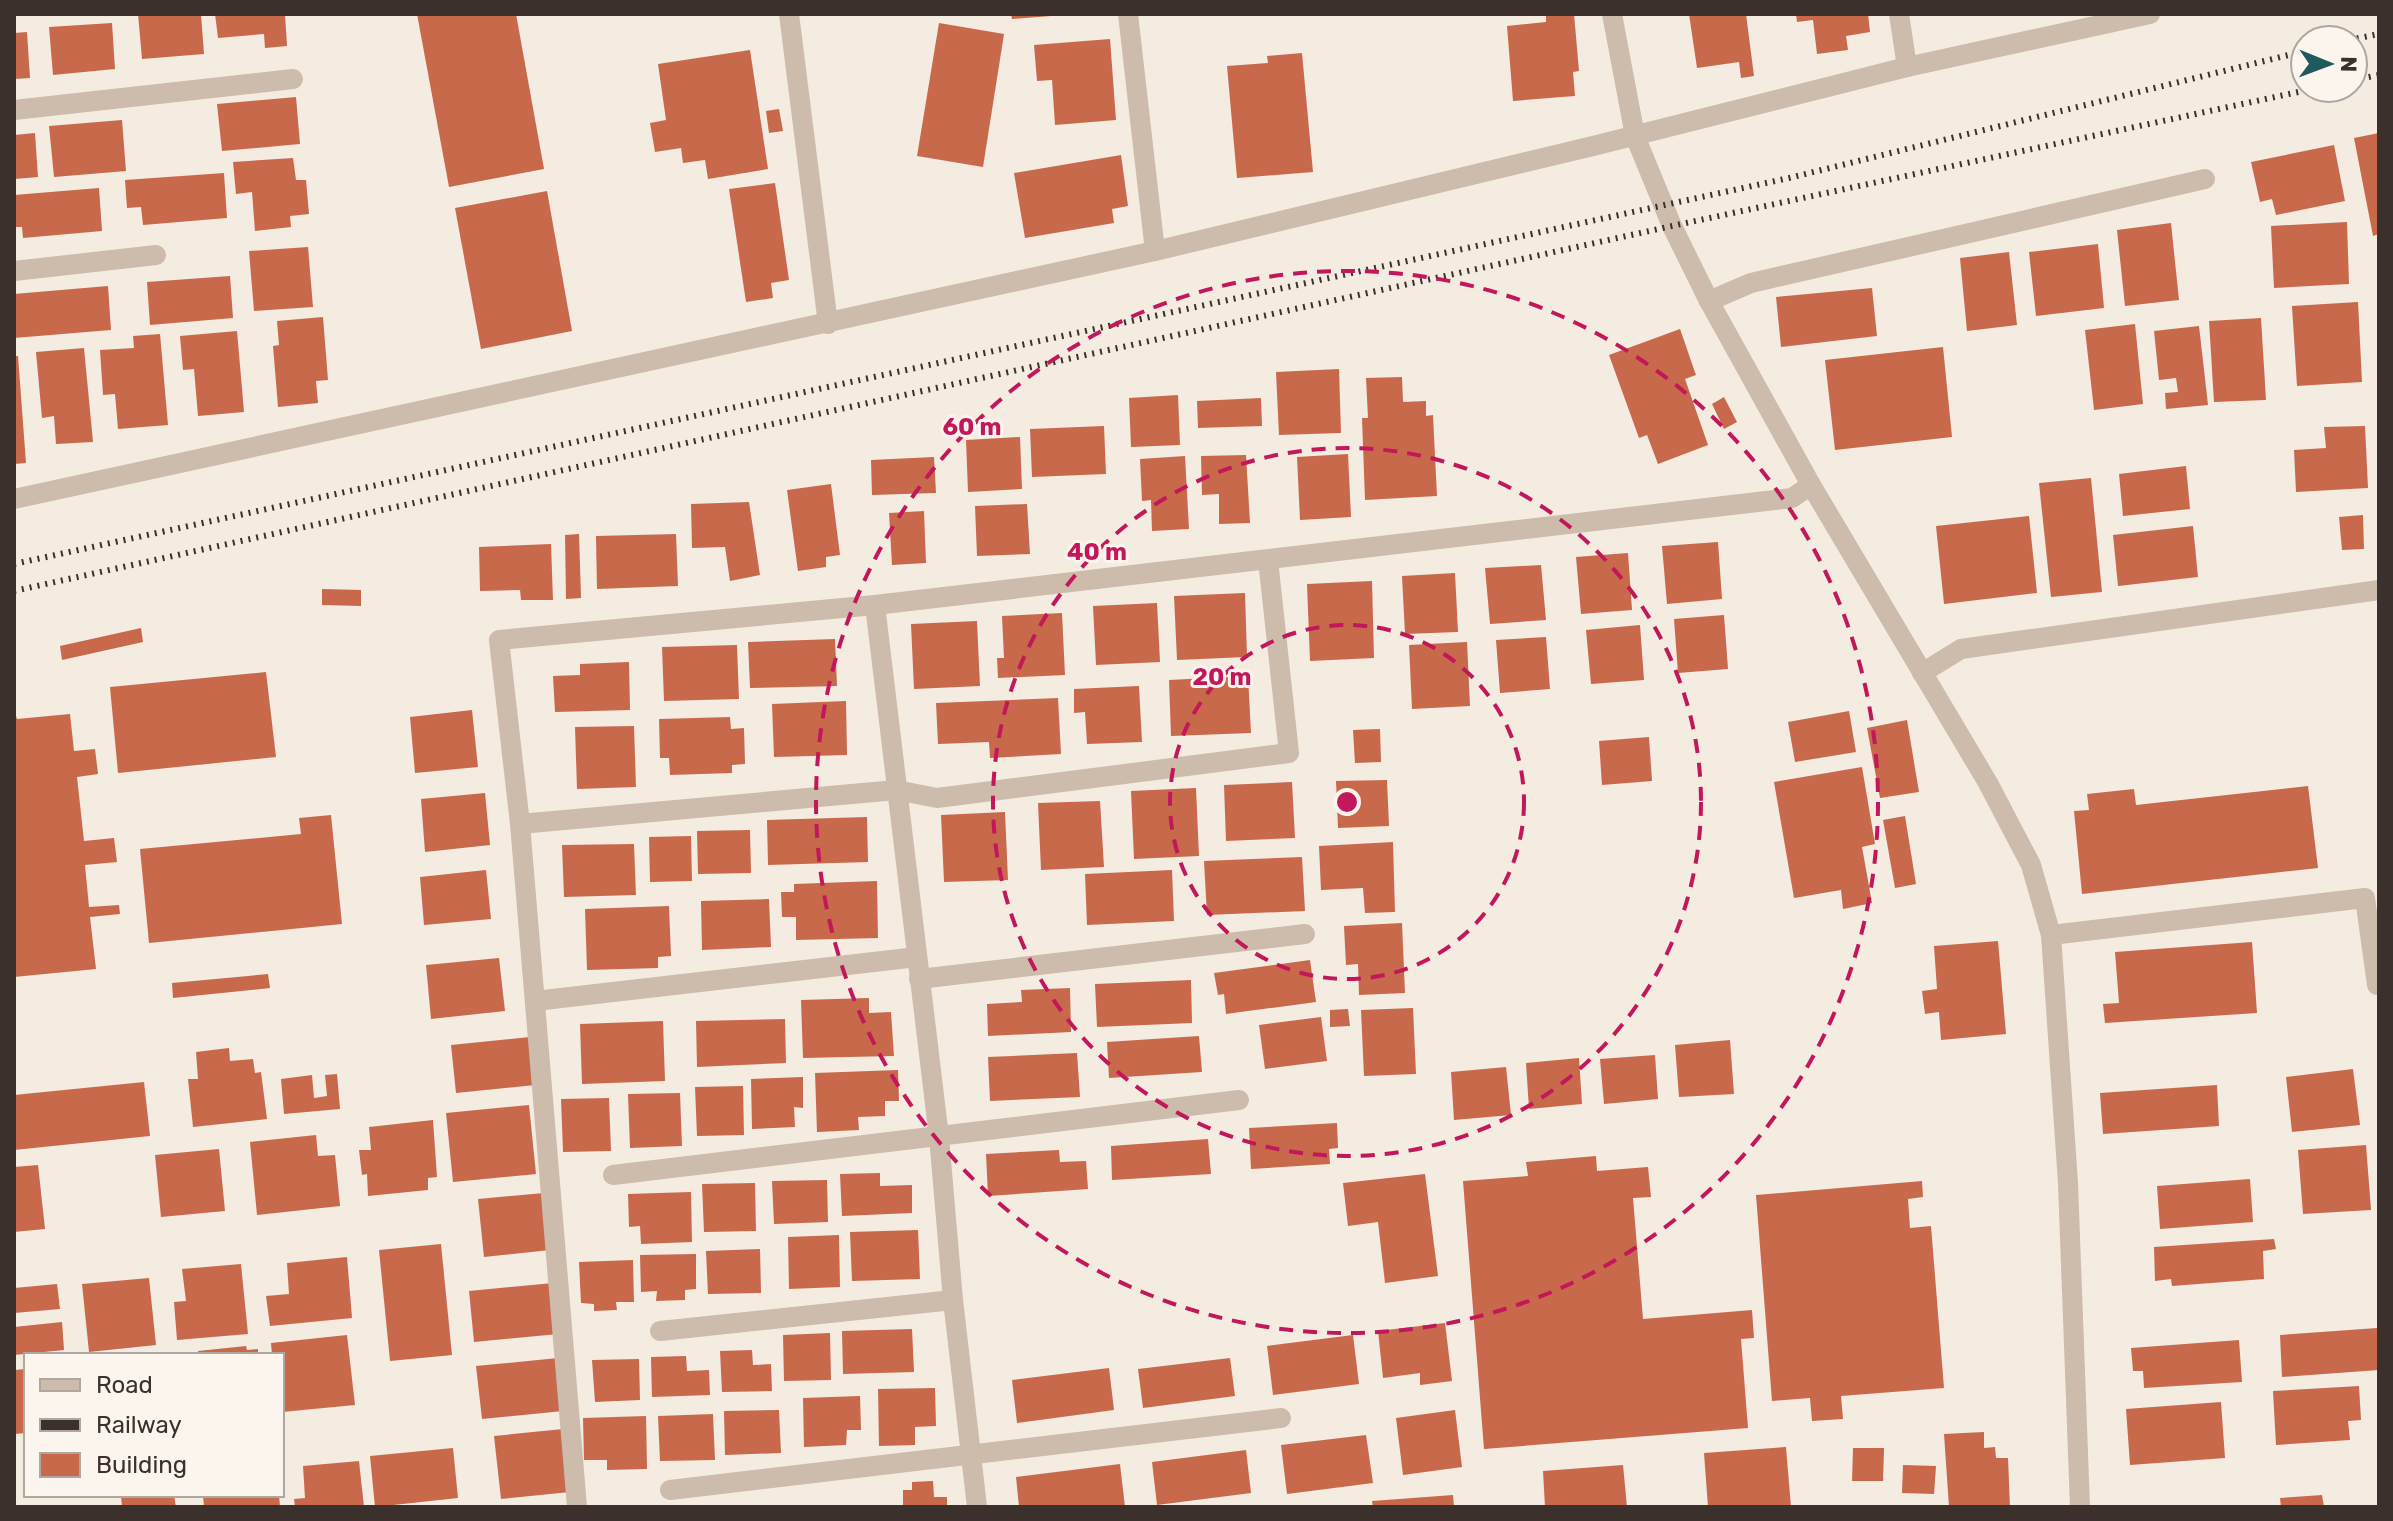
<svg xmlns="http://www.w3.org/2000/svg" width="2393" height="1521" font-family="Rubik,sans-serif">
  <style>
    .building { fill: #c8694b }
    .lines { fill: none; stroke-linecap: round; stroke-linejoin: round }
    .service { stroke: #cdbbac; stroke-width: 20 }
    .minor { stroke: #cdbbac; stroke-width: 20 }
    .rail { stroke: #3b302b; stroke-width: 6; stroke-dasharray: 2 6; stroke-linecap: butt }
    .ring { fill: none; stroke: #c2185b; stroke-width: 4; stroke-dasharray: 14 10 }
    .centre { fill: #c2185b; stroke: #fbf5ee; stroke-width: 4 }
    .ring-label { font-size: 24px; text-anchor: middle; font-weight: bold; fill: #c2185b; stroke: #fbf5ee; stroke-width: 6; stroke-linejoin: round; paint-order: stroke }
  </style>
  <rect width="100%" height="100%" fill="#f4ebe1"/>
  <!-- building -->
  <g class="building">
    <path d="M138,14H201L204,54L142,59Z"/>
    <path d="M215,14H285L287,46L265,48L264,34L218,38Z"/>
    <path d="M417,14H516L544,169L449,187Z"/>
    <path d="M1011,14H1051V16L1012,19Z"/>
    <path d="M1546,14H1574L1579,71L1573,72L1575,96L1513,101L1507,26L1546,22Z"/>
    <path d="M1689,14H1746L1754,76L1741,78L1739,62L1697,68Z"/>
    <path d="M1796,14H1868L1870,32L1846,36L1848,50L1817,54L1813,20L1797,22Z"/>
    <path d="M112,23L115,69L53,75L49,27Z"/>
    <path d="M939,23L1004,34L983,167L917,156Z"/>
    <path d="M27,32L30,78L14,79V33Z"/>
    <path d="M1110,39L1116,120L1055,125L1052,80L1037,81L1034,45Z"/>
    <path d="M750,50L768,169L708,179L705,160L683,163L681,148L655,152L650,123L666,120L658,64Z"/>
    <path d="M1302,53L1313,172L1237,178L1227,66L1268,63L1267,56Z"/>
    <path d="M296,97L300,144L222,151L217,104Z"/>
    <path d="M779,109L783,131L769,133L766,111Z"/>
    <path d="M122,120L126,171L54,177L49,126Z"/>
    <path d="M35,133L38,177L14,179V135Z"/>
    <path d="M2379,133V234L2373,236L2354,138Z"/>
    <path d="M2334,145L2345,201L2276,215L2272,199L2260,202L2251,162Z"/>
    <path d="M1121,155L1128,206L1112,209L1114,223L1025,238L1014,173Z"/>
    <path d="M293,158L296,180H306L309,214L290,216L291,227L255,231L252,192L236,194L233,162Z"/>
    <path d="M224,173L227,218L143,225L141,207L127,208L125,180Z"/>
    <path d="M775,183L789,280L771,283L773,298L746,302L729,189Z"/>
    <path d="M99,188L102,231L23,238L22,227H14V195Z"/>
    <path d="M547,191L572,331L481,349L455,208Z"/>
    <path d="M2347,222L2349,284L2274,288L2271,226Z"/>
    <path d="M2171,223L2179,300L2125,306L2117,230Z"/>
    <path d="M2098,244L2104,308L2036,316L2029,252Z"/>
    <path d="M308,247L313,307L254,311L249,251Z"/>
    <path d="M2009,252L2017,325L1967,331L1960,258Z"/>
    <path d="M230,276L233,318L150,325L147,282Z"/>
    <path d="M108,286L111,330L14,338V294Z"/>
    <path d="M1872,288L1877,336L1781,347L1776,297Z"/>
    <path d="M2358,302L2362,382L2297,386L2292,306Z"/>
    <path d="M323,317L328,380L316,381L318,403L278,407L273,346L279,345L277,321Z"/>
    <path d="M2261,318L2266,400L2214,402L2209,321Z"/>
    <path d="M2135,324L2143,404L2094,410L2085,330Z"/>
    <path d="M2199,326L2208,405L2166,409L2165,393L2178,392L2176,378L2159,380L2154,331Z"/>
    <path d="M1680,329L1696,375L1685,379L1708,445L1658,464L1647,435L1639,438L1609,355Z"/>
    <path d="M237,331L244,412L198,416L194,369L183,370L180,336Z"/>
    <path d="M160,334L168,425L118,429L115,394L103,395L100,350L134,348L133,336Z"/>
    <path d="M1943,347L1952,437L1835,450L1825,360Z"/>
    <path d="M84,348L93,442L56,444L54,416L42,418L36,352Z"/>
    <path d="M14,356H18L26,463L14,464Z"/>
    <path d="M1339,369L1341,433L1279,435L1276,372Z"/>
    <path d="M1402,377L1403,402L1426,401V416L1433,415L1437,496L1365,500L1362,418H1368L1366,378Z"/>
    <path d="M1178,395L1180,445L1131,447L1129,398Z"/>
    <path d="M1724,397L1737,422L1724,429L1712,404Z"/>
    <path d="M1261,398L1262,426L1198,428L1197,401Z"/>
    <path d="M1104,426L1106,474L1032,477L1030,429Z"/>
    <path d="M2365,426L2368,488L2296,492L2294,450L2326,448L2324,427Z"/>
    <path d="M1020,437L1022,489L968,492L966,440Z"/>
    <path d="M1348,454L1351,517L1300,520L1297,457Z"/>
    <path d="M1246,455L1250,523L1219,524V494L1202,495L1201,456Z"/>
    <path d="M1185,456L1189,529L1152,531L1151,500L1142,501L1140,459Z"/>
    <path d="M934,457L936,493L872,495L871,460Z"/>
    <path d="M2186,466L2190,509L2123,516L2119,474Z"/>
    <path d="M2091,478L2102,592L2051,597L2039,483Z"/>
    <path d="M831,484L840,555L826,557V567L798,571L787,490Z"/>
    <path d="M749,502L760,575L730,581L725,547L692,548L691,504Z"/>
    <path d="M1027,504L1030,554L977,556L975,506Z"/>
    <path d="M924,511L926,563L892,565L889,513Z"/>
    <path d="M2363,515L2364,549L2342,550L2339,517Z"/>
    <path d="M2029,516L2037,593L1944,604L1936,526Z"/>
    <path d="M2193,526L2198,577L2118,586L2113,535Z"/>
    <path d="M579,534L581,598L566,599L565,535Z"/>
    <path d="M676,534L678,586L597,589L596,536Z"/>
    <path d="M1718,542L1722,599L1667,604L1662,546Z"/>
    <path d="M551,544L553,600H521L520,590L480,591L479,547Z"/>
    <path d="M1628,553L1632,610L1581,614L1576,557Z"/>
    <path d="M1541,565L1546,620L1490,624L1485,568Z"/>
    <path d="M1455,573L1458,632L1405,634L1402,576Z"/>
    <path d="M1372,581L1374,658L1310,661L1307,584Z"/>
    <path d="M322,589L361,590V606L322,605Z"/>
    <path d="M1245,593L1247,657L1177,660L1174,596Z"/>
    <path d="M1157,603L1160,662L1096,665L1093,606Z"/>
    <path d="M1062,613L1065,675L998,678L997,658H1004L1002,616Z"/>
    <path d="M1724,615L1728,669L1678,673L1674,619Z"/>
    <path d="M977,621L980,686L914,689L911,624Z"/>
    <path d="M1640,625L1644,680L1591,684L1586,630Z"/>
    <path d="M141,628L143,642L62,660L60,646Z"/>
    <path d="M1546,637L1550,689L1500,693L1496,640Z"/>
    <path d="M835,639L837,686L750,688L748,642Z"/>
    <path d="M1467,642L1470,706L1412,709L1409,645Z"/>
    <path d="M737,645L739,699L664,701L662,647Z"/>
    <path d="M629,662L630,710L555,712L553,676L580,675V664Z"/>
    <path d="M266,672L276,757L118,773L110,687Z"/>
    <path d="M1248,676L1251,733L1171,736L1169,680Z"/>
    <path d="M1139,686L1142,742L1087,744L1085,712L1074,713V689Z"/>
    <path d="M1058,698L1061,754L990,758L989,742L938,744L936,703Z"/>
    <path d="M846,701L847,755L774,757L772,704Z"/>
    <path d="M14,710L17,719L70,714L74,751L95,749L98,774L77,777L84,841L114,838L117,862L85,865L89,907L119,905L120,914L90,917L96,969L14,977Z"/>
    <path d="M472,710L478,767L415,773L410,717Z"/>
    <path d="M1849,711L1856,752L1795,762L1788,722Z"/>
    <path d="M730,717L731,729L744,728L745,764L732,765V773L670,775L669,758H660L659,719Z"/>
    <path d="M1907,720L1919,792L1880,798L1867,728Z"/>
    <path d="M634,726L636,787L577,789L575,727Z"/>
    <path d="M1380,729L1381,762L1355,763L1353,730Z"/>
    <path d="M1649,737L1652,781L1602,785L1599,741Z"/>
    <path d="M1862,767L1875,844L1862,847L1872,903L1843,909L1841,890L1794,898L1774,782Z"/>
    <path d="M1387,780L1389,826L1338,828L1336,781Z"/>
    <path d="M1292,782L1295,838L1226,841L1224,785Z"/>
    <path d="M2308,786L2318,868L2082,894L2074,811L2089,810L2087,794L2134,789L2136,805Z"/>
    <path d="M1196,788L1199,856L1134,859L1131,791Z"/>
    <path d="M485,793L490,845L425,852L421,799Z"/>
    <path d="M1100,801L1104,867L1041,870L1038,803Z"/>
    <path d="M1005,812L1008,880L944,882L941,815Z"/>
    <path d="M331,815L342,924L149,943L140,849L301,834L299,818Z"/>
    <path d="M1905,816L1916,884L1895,888L1883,820Z"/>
    <path d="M867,817L868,862L768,865L767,820Z"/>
    <path d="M750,830L751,873L698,874L697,831Z"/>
    <path d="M691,836L692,881L650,882L649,837Z"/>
    <path d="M1393,842L1395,912L1365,913L1363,888L1321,890L1319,846Z"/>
    <path d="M634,844L636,895L564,897L562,845Z"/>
    <path d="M1302,857L1305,911L1207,915L1204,861Z"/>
    <path d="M486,870L491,919L424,925L420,877Z"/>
    <path d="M1172,870L1174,921L1087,925L1085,874Z"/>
    <path d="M877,881L878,938L796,940V917H782L781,892H794V884Z"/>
    <path d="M769,899L771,947L702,950L701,901Z"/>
    <path d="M669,906L671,956L658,957V968L587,970L585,909Z"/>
    <path d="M1402,923L1405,993L1359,995L1358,964L1346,965L1344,926Z"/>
    <path d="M1998,941L2006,1034L1941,1040L1939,1012L1925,1014L1922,991L1937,989L1934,946Z"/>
    <path d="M2252,942L2257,1013L2105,1023L2103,1004L2119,1003L2115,952Z"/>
    <path d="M499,958L505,1011L431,1019L426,965Z"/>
    <path d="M1310,960L1316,1002L1226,1014L1224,994L1218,995L1214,973Z"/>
    <path d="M268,974L270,988L173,998L172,983Z"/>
    <path d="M1191,980L1192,1023L1097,1027L1095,984Z"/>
    <path d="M1070,988L1071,1032L988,1036L987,1004L1022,1002L1021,990Z"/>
    <path d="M869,998V1013L891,1012L894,1056L803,1058L801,1000Z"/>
    <path d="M1413,1008L1416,1074L1364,1076L1361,1010Z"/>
    <path d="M1348,1009L1350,1026L1330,1027V1010Z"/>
    <path d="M1321,1017L1327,1061L1265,1069L1259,1025Z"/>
    <path d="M785,1019L786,1063L697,1067L696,1021Z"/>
    <path d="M663,1021L665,1081L582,1084L580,1024Z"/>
    <path d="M1199,1036L1202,1072L1109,1078L1107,1042Z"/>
    <path d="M530,1037L535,1085L456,1093L451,1045Z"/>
    <path d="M1730,1040L1734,1094L1679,1097L1675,1045Z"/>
    <path d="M229,1048L230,1061L253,1059L255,1073L261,1072L267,1119L193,1127L188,1079H198L196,1052Z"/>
    <path d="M1077,1053L1080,1097L990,1101L988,1057Z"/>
    <path d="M1655,1055L1658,1099L1604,1104L1600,1059Z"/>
    <path d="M1579,1058L1582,1104L1529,1109L1526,1063Z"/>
    <path d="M1506,1067L1511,1115L1454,1120L1451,1072Z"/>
    <path d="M2353,1069L2360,1125L2292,1132L2286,1077Z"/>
    <path d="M898,1070L899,1101H885V1116L858,1117L859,1130L817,1132L815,1073Z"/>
    <path d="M337,1074L340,1109L284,1114L281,1079L312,1075L314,1098L327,1096L325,1075Z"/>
    <path d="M803,1077V1108L794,1107L795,1127L752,1129L751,1079Z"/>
    <path d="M144,1082L150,1136L14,1150V1095Z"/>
    <path d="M2217,1085L2219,1126L2103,1134L2100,1093Z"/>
    <path d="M743,1086L744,1135L697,1136L695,1087Z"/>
    <path d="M680,1093L682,1146L630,1148L628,1094Z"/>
    <path d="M609,1098L611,1151L563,1152L561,1099Z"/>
    <path d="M529,1105L536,1174L453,1182L446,1113Z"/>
    <path d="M433,1120L437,1177L428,1178V1190L368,1196L367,1174L362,1175L359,1150H371L369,1127Z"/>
    <path d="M1337,1123L1338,1148L1329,1149L1330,1164L1251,1169L1249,1128Z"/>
    <path d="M316,1135L318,1156L335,1155L340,1206L257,1215L250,1142Z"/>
    <path d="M1208,1139L1211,1174L1112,1180L1111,1146Z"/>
    <path d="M2366,1145L2371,1210L2303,1214L2298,1150Z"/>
    <path d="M219,1149L225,1211L161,1217L155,1155Z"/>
    <path d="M1059,1150L1060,1162L1086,1161L1088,1189L988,1196L986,1154Z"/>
    <path d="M1596,1156L1597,1171L1648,1167L1651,1197L1633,1198L1643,1319L1752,1310L1754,1338L1741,1339L1748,1428L1484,1449L1463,1181L1528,1176L1526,1162Z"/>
    <path d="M38,1165L45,1229L14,1232V1167Z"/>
    <path d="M880,1173V1186L912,1185V1213L842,1216L840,1174Z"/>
    <path d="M1425,1174L1438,1276L1385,1283L1378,1222L1348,1226L1343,1183Z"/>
    <path d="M2250,1179L2253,1222L2160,1229L2157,1186Z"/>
    <path d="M827,1180L828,1222L774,1224L772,1181Z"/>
    <path d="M1922,1181L1923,1197L1908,1199L1910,1228L1931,1226L1944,1388L1841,1396L1843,1419L1812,1421L1810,1398L1772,1401L1756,1195Z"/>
    <path d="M755,1183L756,1231L704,1232L702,1184Z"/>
    <path d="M691,1192L692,1242L641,1244L640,1226L629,1227L628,1194Z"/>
    <path d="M544,1193L550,1250L484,1257L478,1199Z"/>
    <path d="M918,1230L920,1279L852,1281L850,1232Z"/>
    <path d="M839,1235L840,1287L789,1289L788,1237Z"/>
    <path d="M2274,1239L2276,1249L2263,1251L2264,1279L2172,1286L2171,1279L2155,1281L2154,1247Z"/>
    <path d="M441,1244L452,1355L390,1361L379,1250Z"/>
    <path d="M760,1249L761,1293L708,1294L706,1251Z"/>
    <path d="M696,1254V1289L685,1290V1300L656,1301L657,1291L641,1292L640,1255Z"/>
    <path d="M347,1257L352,1318L270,1326L266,1296L289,1294L287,1263Z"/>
    <path d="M633,1260L634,1302H616L617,1310L594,1311V1304L581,1303L579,1262Z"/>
    <path d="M241,1264L248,1334L177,1340L174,1302L186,1301L182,1269Z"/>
    <path d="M149,1278L156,1345L89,1352L82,1284Z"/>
    <path d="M553,1283L558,1334L474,1342L469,1291Z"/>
    <path d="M57,1284L60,1309L14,1313V1288Z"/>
    <path d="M62,1322L64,1350L14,1355V1327Z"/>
    <path d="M1445,1323L1452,1381L1420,1385V1373L1383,1378L1378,1331Z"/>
    <path d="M2377,1328L2379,1370L2282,1377L2280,1335Z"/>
    <path d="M912,1329L914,1372L843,1374L842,1331Z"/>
    <path d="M830,1333L831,1380L784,1381L783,1335Z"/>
    <path d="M347,1335L355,1405L282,1412V1355H272L271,1343Z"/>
    <path d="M1353,1335L1359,1384L1273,1395L1267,1346Z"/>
    <path d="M2239,1340L2242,1382L2144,1388L2143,1371H2133L2131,1348Z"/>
    <path d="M246,1346L247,1350L258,1349V1355H198V1351Z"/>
    <path d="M752,1350L753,1365L771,1364L772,1391L722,1392L720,1351Z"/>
    <path d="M686,1356L687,1371L709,1370L710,1395L652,1397L651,1357Z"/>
    <path d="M558,1358L563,1411L482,1419L476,1366Z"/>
    <path d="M1230,1358L1235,1396L1143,1408L1138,1369Z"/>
    <path d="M639,1359L640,1400L595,1402L592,1360Z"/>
    <path d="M1109,1368L1114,1410L1017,1423L1012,1380Z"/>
    <path d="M26,1369V1433L14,1434V1370Z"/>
    <path d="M2359,1386L2361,1420L2348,1421L2350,1440L2276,1445L2273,1391Z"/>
    <path d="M935,1388L936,1426L915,1427V1445L879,1446L878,1389Z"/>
    <path d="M860,1396L861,1430H847L846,1445L804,1447L803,1398Z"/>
    <path d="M2221,1402L2225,1458L2130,1465L2126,1409Z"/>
    <path d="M779,1410L781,1453L725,1455L724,1411Z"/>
    <path d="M1455,1410L1462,1467L1403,1475L1396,1418Z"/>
    <path d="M713,1414L715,1460L660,1461L658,1416Z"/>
    <path d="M646,1416L647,1469L607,1470V1460H584L583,1418Z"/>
    <path d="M563,1429L570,1492L501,1499L494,1436Z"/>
    <path d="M1984,1432V1448L1995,1447L1996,1458H2008L2010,1507H1949L1944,1434Z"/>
    <path d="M1366,1435L1373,1483L1287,1494L1281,1445Z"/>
    <path d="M1786,1447L1791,1507H1708L1704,1453Z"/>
    <path d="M453,1448L458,1498L375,1507L370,1456Z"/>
    <path d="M1853,1448H1884L1883,1481H1852Z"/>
    <path d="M1246,1450L1251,1493L1157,1505L1152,1462Z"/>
    <path d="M359,1461L364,1507H295L294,1499L305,1498L303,1466Z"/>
    <path d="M1120,1464L1125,1507H1019L1016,1477Z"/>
    <path d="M1623,1465L1627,1507H1545L1543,1471Z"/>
    <path d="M1903,1465L1936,1466L1934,1494L1902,1493Z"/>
    <path d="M933,1481L934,1497H947V1507H903V1490H912V1482Z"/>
    <path d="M121,1495H174L176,1507H122Z"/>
    <path d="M203,1495H279L280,1507H204Z"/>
    <path d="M1453,1495L1454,1507H1373L1372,1501Z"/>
    <path d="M2322,1495L2324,1507H2281L2280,1498Z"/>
  </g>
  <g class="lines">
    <!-- service -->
    <g class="service">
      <path d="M1128,14L1155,251"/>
      <path d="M14,110L293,79"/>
      <path d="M14,271L156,255"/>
      <path d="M520,824L896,790L937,798L1289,753L1268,560"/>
      <path d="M2051,935L2365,898L2377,985"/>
      <path d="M919,979L1305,934"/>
      <path d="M535,1001L917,957"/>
      <path d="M613,1175L1239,1100"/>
      <path d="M660,1331L953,1300"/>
      <path d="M670,1490L1281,1418"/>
    </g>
    <!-- minor -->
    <g class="minor">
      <path d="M789,14L828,324"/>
      <path d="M1612,14L1635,136L1672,226L1709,301L1811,485L1988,783L2031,865L2051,935L2068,1183L2080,1507"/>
      <path d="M1899,14L1907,67"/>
      <path d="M1709,301L1751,283L2205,179"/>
      <path d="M14,499L1155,251L1593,146L1907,67L2150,14"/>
      <path d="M875,605L939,1137L953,1300L977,1507"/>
      <path d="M1922,673L1961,649L2379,590"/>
      <path d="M577,1507L520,824L499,640L875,605L1792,498L1811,485"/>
    </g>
    <!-- rail -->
    <g class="rail">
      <path d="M2349,40L2379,34"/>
      <path d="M2353,80L2379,75"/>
      <path d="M14,564L1789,178L2305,51"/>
      <path d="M14,591L1672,226L2317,88"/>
    </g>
  </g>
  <!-- distance rings -->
  <g class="ring">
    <circle cx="1347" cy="802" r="177"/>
    <circle cx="1347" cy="802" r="354"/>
    <circle cx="1347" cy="802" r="531"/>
  </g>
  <circle cx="1347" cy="802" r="12" class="centre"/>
  <g class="ring-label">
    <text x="972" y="435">60 m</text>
    <text x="1097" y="560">40 m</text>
    <text x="1222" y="685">20 m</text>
  </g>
  <!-- border -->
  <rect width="2393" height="1521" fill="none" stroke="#3b302b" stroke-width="32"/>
  <!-- legend -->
  <rect x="24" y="1353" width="260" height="144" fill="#fbf5ee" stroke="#aea6a0" stroke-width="2"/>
  <rect x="40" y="1379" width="40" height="12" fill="#cdbbac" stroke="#aea6a0" stroke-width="2"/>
  <text x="96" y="1393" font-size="24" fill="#3b302b">Road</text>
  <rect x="40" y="1419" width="40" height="12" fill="#3b302b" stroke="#aea6a0" stroke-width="2"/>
  <text x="96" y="1433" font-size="24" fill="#3b302b">Railway</text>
  <rect x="40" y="1453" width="40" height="24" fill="#c8694b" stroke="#aea6a0" stroke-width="2"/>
  <text x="96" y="1473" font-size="24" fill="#3b302b">Building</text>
  <!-- north arrow -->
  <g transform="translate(2329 64) rotate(91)"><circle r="38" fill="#fbf5ee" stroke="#aea6a0" stroke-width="2"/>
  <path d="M0-6L14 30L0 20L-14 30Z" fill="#1f5a5e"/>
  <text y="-12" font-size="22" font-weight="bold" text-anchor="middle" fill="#3b302b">N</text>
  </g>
</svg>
